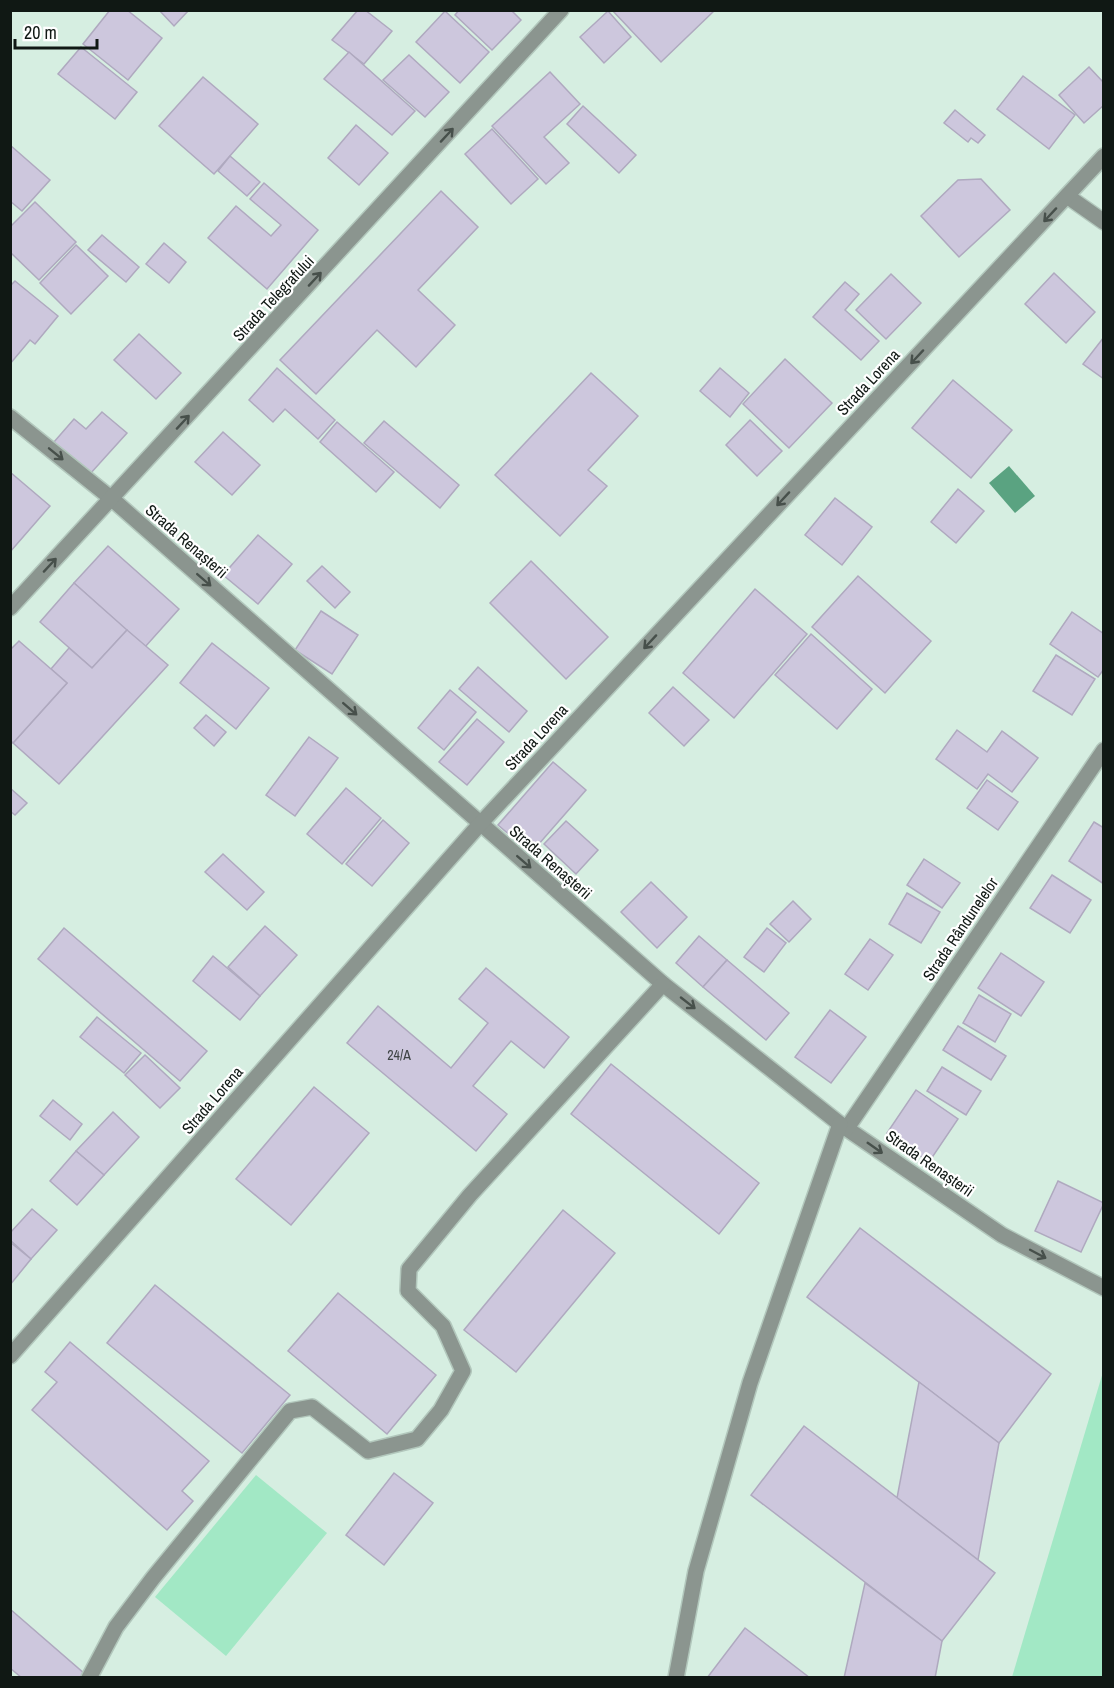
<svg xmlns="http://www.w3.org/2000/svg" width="1114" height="1688" font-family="'Archivo Narrow',sans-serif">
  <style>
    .green { fill: #a2e8c5 }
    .water { fill: #5aa381 }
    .building { fill: #cdc7dd; stroke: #afa9bf; stroke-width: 1.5 }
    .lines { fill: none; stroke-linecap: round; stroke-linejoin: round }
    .minor-casing { stroke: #b2c7bc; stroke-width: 18 }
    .minor { stroke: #8b958f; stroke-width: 15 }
    .oneway { stroke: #47504b }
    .labels { text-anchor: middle; stroke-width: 4.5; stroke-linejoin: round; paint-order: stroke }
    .number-label { font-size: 14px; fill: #3f4446 }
    .street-label { font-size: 16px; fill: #101814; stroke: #fff }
  </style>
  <rect width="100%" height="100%" fill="#d6eee1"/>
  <!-- green -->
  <g class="green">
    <path d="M1103,1372V1677H1012Z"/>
    <path d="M256,1475L327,1533L226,1656L155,1597Z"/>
  </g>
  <!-- water -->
  <path class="water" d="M1009,466L1035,496L1015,513L989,483Z"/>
  <!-- building -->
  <g class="building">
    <path d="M110,10H127L162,38L128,80L83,44Z"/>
    <path d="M159,10H189L174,26Z"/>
    <path d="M358,10H365L392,31L364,64L332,40Z"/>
    <path d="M459,10H511L521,20L492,50L455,15Z"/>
    <path d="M612,10H715L661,62Z"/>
    <path d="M445,11L489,52L460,83L416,42Z"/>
    <path d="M608,11L631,37L604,63L580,37Z"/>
    <path d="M81,47L137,92L115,119L58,74Z"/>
    <path d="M349,52L415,111L392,135L324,79Z"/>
    <path d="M409,55L449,92L425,117L383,80Z"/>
    <path d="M1089,67L1104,83V105L1084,123L1059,95Z"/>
    <path d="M550,72L580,104L544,137L569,163L546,184L492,126Z"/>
    <path d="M1023,76L1075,115L1049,149L997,109Z"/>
    <path d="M203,77L258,124L214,174L159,126Z"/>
    <path d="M583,106L636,155L619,173L567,124Z"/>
    <path d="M955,110L985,135L978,143L971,138L968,142L944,123Z"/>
    <path d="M356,125L388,153L359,185L328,158Z"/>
    <path d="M492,129L538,179L511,204L465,154Z"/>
    <path d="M10,145L50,180L22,211L10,201Z"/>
    <path d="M230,156L260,182L247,196L218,171Z"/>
    <path d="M981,179L1010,210L959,257L921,216L958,180Z"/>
    <path d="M264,183L318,230L267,289L208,238L236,206L271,236L281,225L250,199Z"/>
    <path d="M441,191L478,227L418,290L455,325L416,367L377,330L316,394L280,360Z"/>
    <path d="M35,202L76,242L39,280L10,252V227Z"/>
    <path d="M102,235L139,267L126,282L88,250Z"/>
    <path d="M164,243L186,262L169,283L146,264Z"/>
    <path d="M76,245L108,276L71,314L40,283Z"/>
    <path d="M1054,273L1095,312L1066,343L1025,304Z"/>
    <path d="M891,274L921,303L886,339L856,310Z"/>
    <path d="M15,281L58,316L35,344L30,340L10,364V286Z"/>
    <path d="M845,282L859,294L845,310L879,341L861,360L813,317Z"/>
    <path d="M139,334L181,373L156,399L114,360Z"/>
    <path d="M1104,337V379L1083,364Z"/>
    <path d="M785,359L832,403L789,448L743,404Z"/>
    <path d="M277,368L335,420L318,439L285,409L273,422L249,400Z"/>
    <path d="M720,368L749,393L730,417L700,391Z"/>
    <path d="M591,373L638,416L588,470L607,486L560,536L495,475Z"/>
    <path d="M953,380L1012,430L971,478L912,428Z"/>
    <path d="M102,412L127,433L90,474L54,442L74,419L86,429Z"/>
    <path d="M750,420L782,451L757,476L726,445Z"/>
    <path d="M384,421L459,485L440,508L364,443Z"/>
    <path d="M337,422L394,472L376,492L320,442Z"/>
    <path d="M223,432L260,465L232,495L195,462Z"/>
    <path d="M10,472L50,506L10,552Z"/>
    <path d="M958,489L984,511L956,543L931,522Z"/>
    <path d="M835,498L872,527L842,565L805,535Z"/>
    <path d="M258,535L292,564L258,604L223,575Z"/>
    <path d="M108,546L179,609L145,647L74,583Z"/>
    <path d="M531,561L608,637L566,679L490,603Z"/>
    <path d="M322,566L350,592L335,608L307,581Z"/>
    <path d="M858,576L931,641L885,693L812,627Z"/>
    <path d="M74,583L127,630L92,668L40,622Z"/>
    <path d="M755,589L807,634L734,718L683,673Z"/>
    <path d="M321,611L358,635L332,674L295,650Z"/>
    <path d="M1072,612L1104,634V669L1098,677L1050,644Z"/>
    <path d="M127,630L168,665L59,784L13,743L67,683L51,669L69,648L92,668Z"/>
    <path d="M811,634L872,689L837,729L775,675Z"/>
    <path d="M19,641L67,683L13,743L10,740V650Z"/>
    <path d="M212,643L269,688L236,729L180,683Z"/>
    <path d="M1056,655L1095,679L1072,715L1033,691Z"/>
    <path d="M478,667L527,711L509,732L459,689Z"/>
    <path d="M673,687L709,720L684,746L649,713Z"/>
    <path d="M450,690L476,712L444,750L418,728Z"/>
    <path d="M206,715L226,732L214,746L194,728Z"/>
    <path d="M477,719L504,742L467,785L439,762Z"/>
    <path d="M957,730L987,752L1002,731L1038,758L1012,792L988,774L977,789L936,759Z"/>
    <path d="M309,737L338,758L295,816L266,795Z"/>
    <path d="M553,762L586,790L531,853L498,825Z"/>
    <path d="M987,780L1018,802L998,830L967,808Z"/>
    <path d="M10,788L27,803L15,815L10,811Z"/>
    <path d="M346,788L381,818L342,864L307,834Z"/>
    <path d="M383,820L409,843L372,886L346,864Z"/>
    <path d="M566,821L598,850L576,874L544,844Z"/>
    <path d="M1094,822L1104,828V884L1069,861Z"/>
    <path d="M223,854L264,892L247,910L205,872Z"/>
    <path d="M924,859L960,883L942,908L907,885Z"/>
    <path d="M1052,875L1091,900L1070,933L1030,908Z"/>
    <path d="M651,882L687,917L657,948L621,912Z"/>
    <path d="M907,893L940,912L921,943L889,924Z"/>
    <path d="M793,901L811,919L789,942L770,924Z"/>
    <path d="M265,926L297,955L260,996L228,967Z"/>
    <path d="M64,928L207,1051L180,1081L38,959Z"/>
    <path d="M767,928L786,943L764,972L744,957Z"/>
    <path d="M699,936L727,960L703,987L676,963Z"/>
    <path d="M870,939L893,955L868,990L845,974Z"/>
    <path d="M1001,953L1044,982L1021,1016L978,988Z"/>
    <path d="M213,956L260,996L240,1020L193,981Z"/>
    <path d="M727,960L789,1013L766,1040L703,987Z"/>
    <path d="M486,968L569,1037L544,1068L511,1041L473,1086L507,1114L476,1151L347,1043L378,1006L451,1068L488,1023L459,999Z"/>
    <path d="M979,995L1011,1014L995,1042L963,1023Z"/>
    <path d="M830,1010L866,1037L831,1083L795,1057Z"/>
    <path d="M97,1017L141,1053L124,1073L80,1037Z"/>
    <path d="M958,1026L1006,1056L991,1080L943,1050Z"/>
    <path d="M145,1055L180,1088L160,1108L125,1075Z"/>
    <path d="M611,1064L759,1183L719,1234L571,1114Z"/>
    <path d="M942,1067L981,1091L966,1115L927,1091Z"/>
    <path d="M314,1087L369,1133L291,1225L236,1179Z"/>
    <path d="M916,1090L958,1119L929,1162L887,1133Z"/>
    <path d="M53,1100L82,1124L70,1140L40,1116Z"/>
    <path d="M113,1112L139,1137L104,1175L76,1151Z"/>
    <path d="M76,1151L104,1175L77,1205L50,1181Z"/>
    <path d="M1058,1181L1104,1203L1081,1252L1035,1231Z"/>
    <path d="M32,1209L57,1230L31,1259L10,1240V1233Z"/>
    <path d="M563,1210L615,1253L516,1372L464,1330Z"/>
    <path d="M860,1228L1051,1374L999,1443L807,1297Z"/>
    <path d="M10,1242L31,1259L10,1285Z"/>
    <path d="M155,1285L290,1395L242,1453L107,1343Z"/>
    <path d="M338,1293L436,1375L387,1434L288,1351Z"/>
    <path d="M70,1342L209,1461L182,1491L193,1501L167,1530L32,1410L57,1382L45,1372Z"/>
    <path d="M919,1382L999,1443L978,1560L897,1498Z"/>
    <path d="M804,1426L995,1573L942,1641L751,1495Z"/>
    <path d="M394,1473L433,1503L384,1565L346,1535Z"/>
    <path d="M865,1583L942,1641L935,1678H844Z"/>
    <path d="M10,1609L86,1675L84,1678H22L10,1668Z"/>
    <path d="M745,1628L810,1678H707Z"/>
  </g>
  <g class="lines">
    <defs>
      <g id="minor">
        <path d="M1067,196L1104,222"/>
        <path d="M10,417L112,499L663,984L840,1124L1002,1235L1104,1288"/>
        <path d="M10,608L561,10"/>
        <path d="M847,1128L1104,750"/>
        <path d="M10,1356L480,824L1104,156"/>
        <path d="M89,1678L116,1627L153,1578L290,1411L312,1407L368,1451L417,1439L441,1410L463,1371L443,1326L408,1291L409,1269L470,1195L663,984"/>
        <path d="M676,1678L696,1571L750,1383L840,1124"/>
      </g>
    </defs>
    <!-- minor casing -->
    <use href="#minor" class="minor-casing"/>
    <!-- minor -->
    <use href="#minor" class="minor"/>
  </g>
  <!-- one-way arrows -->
  <defs><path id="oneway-shaft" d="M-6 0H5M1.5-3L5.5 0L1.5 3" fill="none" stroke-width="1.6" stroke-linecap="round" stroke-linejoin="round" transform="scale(1.5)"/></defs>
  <g class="oneway">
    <use href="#oneway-shaft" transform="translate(447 135) rotate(-47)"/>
    <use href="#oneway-shaft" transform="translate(1050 215) rotate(133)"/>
    <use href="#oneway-shaft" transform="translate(315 279) rotate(-47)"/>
    <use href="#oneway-shaft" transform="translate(917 357) rotate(133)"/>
    <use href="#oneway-shaft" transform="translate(183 422) rotate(-47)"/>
    <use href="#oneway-shaft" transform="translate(56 454) rotate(39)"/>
    <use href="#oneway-shaft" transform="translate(783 499) rotate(133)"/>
    <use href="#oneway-shaft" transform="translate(50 565) rotate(-47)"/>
    <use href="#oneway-shaft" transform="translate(204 580) rotate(41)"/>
    <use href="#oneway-shaft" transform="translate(650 642) rotate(133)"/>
    <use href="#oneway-shaft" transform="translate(350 709) rotate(41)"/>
    <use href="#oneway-shaft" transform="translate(524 862) rotate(41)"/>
    <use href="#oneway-shaft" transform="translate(688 1003) rotate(38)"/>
    <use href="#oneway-shaft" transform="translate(875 1148) rotate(35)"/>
    <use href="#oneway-shaft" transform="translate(1038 1254) rotate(28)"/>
  </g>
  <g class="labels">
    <!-- number labels -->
    <g class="number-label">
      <text x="399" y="1060">24/A</text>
    </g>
    <!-- street labels -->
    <g class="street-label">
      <text transform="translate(273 298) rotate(-47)" y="6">Strada Telegrafului</text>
      <text transform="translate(868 382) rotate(-47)" y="6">Strada Lorena</text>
      <text transform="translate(187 541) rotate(41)" y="6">Strada Renașterii</text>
      <text transform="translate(536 737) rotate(-47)" y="6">Strada Lorena</text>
      <text transform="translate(551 862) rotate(41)" y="6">Strada Renașterii</text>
      <text transform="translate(960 929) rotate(-56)" y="6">Strada Rândunelelor</text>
      <text transform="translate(212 1100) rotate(-49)" y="6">Strada Lorena</text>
      <text transform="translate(930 1163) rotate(35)" y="6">Strada Renașterii</text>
    </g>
  </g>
  <!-- border -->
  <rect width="1114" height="1688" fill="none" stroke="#101814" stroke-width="24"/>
  <!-- scale -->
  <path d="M15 39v9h82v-9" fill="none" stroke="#101814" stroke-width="3"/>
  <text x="24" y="39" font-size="18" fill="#101814" stroke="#ffffff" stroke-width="4.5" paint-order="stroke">20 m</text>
</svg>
